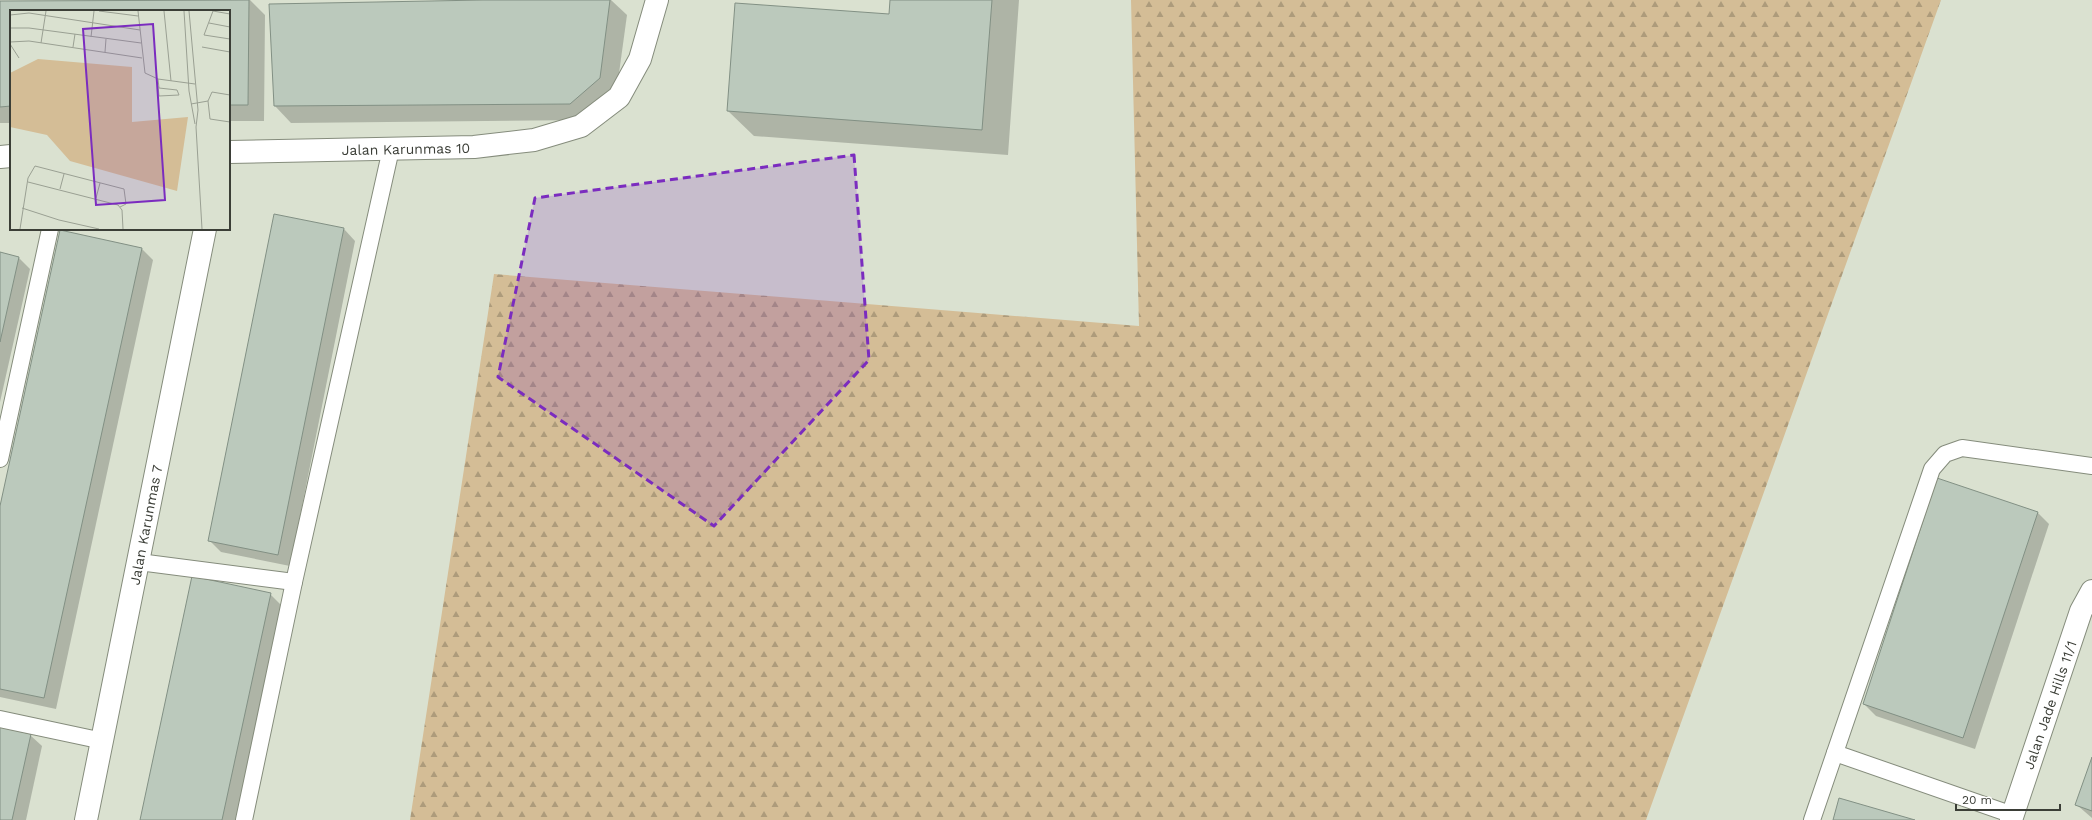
<svg xmlns="http://www.w3.org/2000/svg" width="2092" height="820" font-family="'Work Sans',sans-serif">
  <style>
    .forest { fill: url(#forest-firs) }
    .shadow { fill: #0003 }
    .building { fill: #bbc9bc; stroke: #829084 }
    .lines { fill: none; stroke-linecap: round; stroke-linejoin: round }
    .service-casing { stroke: #858c7c; stroke-width: 18 }
    .minor-casing { stroke: #858c7c; stroke-width: 24 }
    .service { stroke: #fff; stroke-width: 16 }
    .minor { stroke: #fff; stroke-width: 22 }
    .marked { fill: #7b2cbf; fill-opacity: 0.2; stroke: #7b2cbf; stroke-width: 3; stroke-dasharray: 8 5; stroke-linejoin: round }
    .labels { text-anchor: middle; stroke-width: 3; stroke-linejoin: round; paint-order: stroke }
    .street-label { font-size: 14px; fill: #3b3e37; stroke: #fff }
    .inset-road { fill: none; stroke: #9aa093; stroke-width: 1 }
    .view { fill: #7b2cbf; fill-opacity: 0.15; stroke: #7b2cbf; stroke-width: 2 }
    .inset-edge { fill: none; stroke: #3b3e37; stroke-width: 2 }
  </style>
  <defs>
    <pattern id="forest-firs" width="22" height="20" patternUnits="userSpaceOnUse"><rect width="22" height="20" fill="#d4bd96"/><path d="M5 1l3.5 6h-7zM16 11l3.5 6h-7z" fill="#ad9b7b"/></pattern>
  </defs>
  <rect width="100%" height="100%" fill="#dae1d0"/>
  <!-- forest -->
  <path class="forest" d="M1131,0H1941L1646,820H410L494,274L1139,326Z"/>
  <!-- shadow -->
  <g class="shadow">
    <path d="M137,0H250L265,15L264,121H229V11H11V123H0V2Z"/>
    <path d="M544,0H611L627,15L616,95L587,120L291,123L275,106L270,5Z"/>
    <path d="M891,0H1019L1008,155L754,136L728,111L890,16Z"/>
    <path d="M344,229L355,241L290,566L221,552L209,540Z"/>
    <path d="M142,249L153,260L56,709L0,697V511Z"/>
    <path d="M0,253L19,258L30,269L0,402Z"/>
    <path d="M2037,512L2049,524L1975,749L1876,716L1864,704Z"/>
    <path d="M270,594L282,606L236,820H141Z"/>
    <path d="M0,728L30,735L42,746L26,820H0Z"/>
    <path d="M2092,760V818L2077,805Z"/>
  </g>
  <!-- building -->
  <g class="building">
    <path d="M249,0L248,105H229V11H11V106L0,107V1Z"/>
    <path d="M483,0H610L600,78L570,104L274,106L269,4Z"/>
    <path d="M890,0H992L982,130L727,111L735,3L889,14Z"/>
    <path d="M274,214L344,228L278,555L208,541Z"/>
    <path d="M60,230L142,248L44,698L0,689V506Z"/>
    <path d="M0,252L19,257L0,342Z"/>
    <path d="M1937,478L2038,512L1963,738L1863,704Z"/>
    <path d="M192,576L271,593L222,820H140Z"/>
    <path d="M0,727L31,734L12,820H0Z"/>
    <path d="M2092,757V811L2075,805Z"/>
    <path d="M1839,798L1915,820H1833Z"/>
  </g>
  <g class="lines">
    <defs>
      <g id="service">
        <path d="M0,459L50,229"/>
        <path d="M139,562L294,582"/>
        <path d="M0,719L103,741"/>
        <path d="M1835,753L2013,815"/>
        <path d="M244,820L294,582L391,149"/>
        <path d="M1812,820L1932,469L1945,454L1962,448L2092,466"/>
      </g>
      <g id="minor">
        <path d="M229,152L474,147L534,140L581,126L619,97L640,59L657,0"/>
        <path d="M0,157L11,156"/>
        <path d="M86,820L205,229"/>
        <path d="M2011,820L2081,611L2092,591"/>
      </g>
    </defs>
    <!-- service casing -->
    <use href="#service" class="service-casing"/>
    <!-- minor casing -->
    <use href="#minor" class="minor-casing"/>
    <!-- service -->
    <use href="#service" class="service"/>
    <!-- minor -->
    <use href="#minor" class="minor"/>
  </g>
  <!-- marked area -->
  <path class="marked" d="M854,155L869,360L714,526L498,377L535,198Z"/>
  <g class="labels">
    <!-- street labels -->
    <g class="street-label">
      <text transform="translate(406 149) rotate(-1)" y="5">Jalan Karunmas 10</text>
      <text transform="translate(146 525) rotate(-79)" y="5">Jalan Karunmas 7</text>
      <text transform="translate(2050 705) rotate(-71)" y="5">Jalan Jade Hills 11/1</text>
    </g>
  </g>
  <!-- overview -->
  <g transform="translate(10 10)">
    <rect width="220" height="220" fill="#dae1d0"/>
    <path d="M28,49L122,57V112L178,107L167,181L60,151L37,125L0,117V63Z" fill="#d4bd96"/>
    <path class="inset-road" d="M89,1L128,6M128,1L135,63L148,69L185,74M154,1L161,71M174,1L179,81L185,114M179,1L188,100L186,117L192,219M203,1L194,25L220,29M203,1L220,4M0,5L19,3L130,20M199,13L220,17M0,18H19L131,33M81,27L84,1M0,32L19,31L132,48M31,33L36,1M0,34L9,48M63,37L65,24M192,37L220,42M95,42L96,29M148,69L149,78L167,80L169,85L149,86L148,76M220,85L202,82L198,91L200,109L220,112M181,94L198,91M18,172L108,195L112,200L113,219M50,179L54,164M86,188L90,173M12,198L49,210L89,219M10,219L18,168L25,156L114,179L116,194L110,197"/>
    <path class="view" d="M143,14L155,190L86,195L73,19Z"/>
    <rect width="220" height="220" class="inset-edge"/>
  </g>
  <!-- scale -->
  <path d="M1956 804v6h104v-6" fill="none" stroke="#3b3e37" stroke-width="2"/>
  <text x="1962" y="804" font-size="12" fill="#3b3e37" stroke="#ffffff" stroke-width="3" paint-order="stroke">20 m</text>
</svg>
